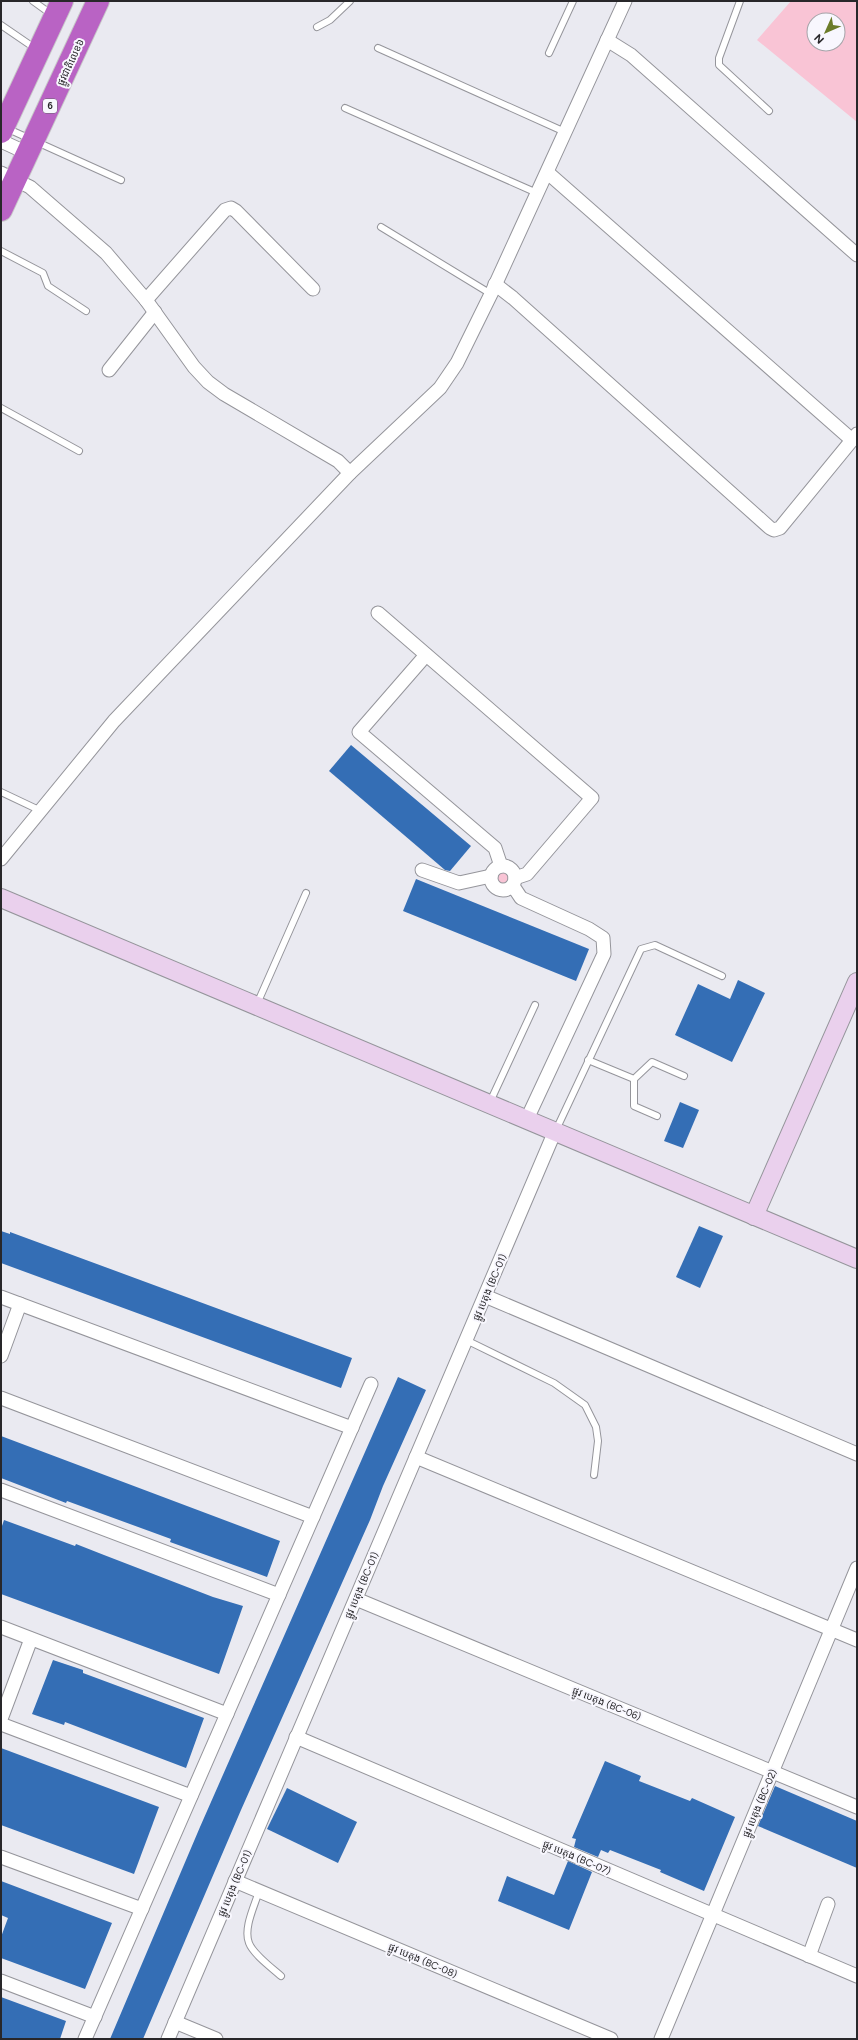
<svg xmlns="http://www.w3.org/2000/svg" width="858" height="2040" font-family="Figtree,'Noto Sans Khmer',sans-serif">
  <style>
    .green { fill: #f9c4d5; fill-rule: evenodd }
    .building { fill: #346eb5 }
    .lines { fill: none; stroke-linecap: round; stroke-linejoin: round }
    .lane-casing { stroke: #95959b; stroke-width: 8 }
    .street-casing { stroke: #95959b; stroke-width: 15 }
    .secondary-casing { stroke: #95959b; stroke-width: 20 }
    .highway-casing { stroke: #c7c7c8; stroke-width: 24 }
    .lane { stroke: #fff; stroke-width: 6 }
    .street { stroke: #fff; stroke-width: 13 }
    .secondary { stroke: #ead0ed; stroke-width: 18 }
    .highway { stroke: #b963c4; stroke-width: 22 }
    .labels { text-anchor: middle; stroke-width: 4; stroke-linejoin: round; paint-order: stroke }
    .shield { fill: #f8f7fe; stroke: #66656a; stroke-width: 1 }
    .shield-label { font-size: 9px; font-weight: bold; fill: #28272a }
    .street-label { font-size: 10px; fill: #28272a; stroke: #f8f7fe }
  </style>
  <rect width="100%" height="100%" fill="#eaeaf1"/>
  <!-- green -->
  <g class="green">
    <path d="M791,1H857V122L757,40ZM814,20H838V44H814Z"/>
    <circle cx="503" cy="878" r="8"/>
  </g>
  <!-- building -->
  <g class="building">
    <path d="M351,745L471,846L450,871L445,870L329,771Z"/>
    <path d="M416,879L589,949L576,981L403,911Z"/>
    <path d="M738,980L765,993L732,1062L675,1035L698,984L730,999Z"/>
    <path d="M680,1102L699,1110L683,1148L664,1141Z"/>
    <path d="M699,1226L723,1236L700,1288L676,1277Z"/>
    <path d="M1,1231L10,1234V1232L352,1358L341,1388L1,1263Z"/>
    <path d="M398,1377L426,1390L383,1486L370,1520L241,1810L143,2039H110L200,1827Z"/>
    <path d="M1,1436L280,1541L267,1577L170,1542L171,1539L67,1501L66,1503L1,1478Z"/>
    <path d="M4,1520L75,1546L76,1544L104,1555L213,1597L243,1606L219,1674L1,1594V1529Z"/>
    <path d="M53,1660L83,1670V1673L204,1718L186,1768L65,1722L64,1725L32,1714Z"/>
    <path d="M1,1748L159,1807L134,1874L1,1825Z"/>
    <path d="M605,1761L641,1776L639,1781L690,1801L692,1798L735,1817L704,1891L660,1872L661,1870L610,1850L608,1853L601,1850L598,1857L574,1847L576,1839L572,1838Z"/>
    <path d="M775,1786L857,1821V1868L758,1826Z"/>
    <path d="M287,1788L357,1822L338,1863L267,1829Z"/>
    <path d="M568,1861L592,1872L569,1930L498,1901L507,1876L554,1895Z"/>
    <path d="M1,1881L112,1923L85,1989L1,1958V1937L8,1918L1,1915Z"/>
    <path d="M1,1997L66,2021L60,2039H1Z"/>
  </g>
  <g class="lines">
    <defs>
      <g id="lane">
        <path d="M33,1L51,14"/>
        <path d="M740,1L719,58V65L769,111"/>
        <path d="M1,25L36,49"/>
        <path d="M317,27L330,20L350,1"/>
        <path d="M378,48L565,132"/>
        <path d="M549,53L573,1"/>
        <path d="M345,108L537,193"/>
        <path d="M6,128L121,180"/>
        <path d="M381,227L491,294"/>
        <path d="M1,251L43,273L48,286L86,311"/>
        <path d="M1,408L79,451"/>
        <path d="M1,792L39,810"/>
        <path d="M257,1004L306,893"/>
        <path d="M588,1060L634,1079L652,1062L684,1076"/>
        <path d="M634,1079V1106L657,1116"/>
        <path d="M490,1102L535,1005"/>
        <path d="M556,1130L641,949L655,945L722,976"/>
        <path d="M466,1340L554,1383L585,1405L596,1427L598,1441L594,1475"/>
        <path d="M259,1891C255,1905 243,1928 249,1943C253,1954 272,1968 281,1976"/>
      </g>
      <g id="street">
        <path d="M607,40L631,55L857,255"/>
        <path d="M1,141L27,153"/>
        <path d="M1,173L30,187L106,253L146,300L194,367L208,382L224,394L338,461L350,473"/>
        <path d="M548,173L852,440"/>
        <path d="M495,284L513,298L770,528L774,530L780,528L857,434"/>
        <path d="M146,300L225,210L231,208L236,211L313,289"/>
        <path d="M109,370L155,312"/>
        <path d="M378,613L592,798L527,874L515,878"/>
        <path d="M426,655L359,732L495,848L501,866"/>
        <path d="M1,859L114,721L350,473L440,388L457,363L491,294L625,1"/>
        <circle cx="503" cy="878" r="12"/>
        <path d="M422,870L459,883L491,876"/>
        <path d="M513,886L521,898L589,929L603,938L604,954L527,1119"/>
        <path d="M485,1296L857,1454"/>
        <path d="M1,1297L352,1428"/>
        <path d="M1,1356L20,1304"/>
        <path d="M1,1398L313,1517"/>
        <path d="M416,1457L857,1640"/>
        <path d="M1,1490L279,1595"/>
        <path d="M356,1599L857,1807"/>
        <path d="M1,1627L227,1714"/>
        <path d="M1,1719L31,1639"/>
        <path d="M1,1724L191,1796"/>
        <path d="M296,1737L857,1976"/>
        <path d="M1,1857L142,1909"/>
        <path d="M235,1881L611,2039"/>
        <path d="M809,1956L828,1904"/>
        <path d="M1,1981L95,2017"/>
        <path d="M175,2022L216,2039"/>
        <path d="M85,2039L371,1384"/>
        <path d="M168,2039L555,1131"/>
        <path d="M661,2039L857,1568"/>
      </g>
      <g id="secondary">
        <path d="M1,898L857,1259"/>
        <path d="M754,1216L857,982"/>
      </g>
      <g id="highway">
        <path d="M1,132L62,1"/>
        <path d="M1,210L98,1"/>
      </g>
    </defs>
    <!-- lane casing -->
    <use href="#lane" class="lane-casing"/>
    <!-- street casing -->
    <use href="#street" class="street-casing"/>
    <!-- secondary casing -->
    <use href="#secondary" class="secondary-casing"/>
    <!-- highway casing -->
    <use href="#highway" class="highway-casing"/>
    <!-- lane -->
    <use href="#lane" class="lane"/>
    <!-- street -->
    <use href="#street" class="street"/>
    <!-- secondary -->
    <use href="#secondary" class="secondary"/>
    <!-- highway -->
    <use href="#highway" class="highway"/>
  </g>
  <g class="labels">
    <!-- shield labels -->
    <rect class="shield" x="43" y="99" width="14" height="14" rx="3"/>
    <g class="shield-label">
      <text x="50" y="109">6</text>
    </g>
    <!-- street labels -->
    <g class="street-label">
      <text transform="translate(70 62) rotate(-65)" y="4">ផ្លូវជាតិលេខ៦</text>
      <text transform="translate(489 1287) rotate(-67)" y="4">ផ្លូវ បេតុង (BC-01)</text>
      <text transform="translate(361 1585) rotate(-67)" y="4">ផ្លូវ បេតុង (BC-01)</text>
      <text transform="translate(607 1703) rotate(22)" y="4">ផ្លូវ បេតុង (BC-06)</text>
      <text transform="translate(759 1803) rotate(-67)" y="4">ផ្លូវ បេតុង (BC-02)</text>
      <text transform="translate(577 1857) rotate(23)" y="4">ផ្លូវ បេតុង (BC-07)</text>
      <text transform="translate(234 1883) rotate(-67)" y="4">ផ្លូវ បេតុង (BC-01)</text>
      <text transform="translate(423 1960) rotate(23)" y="4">ផ្លូវ បេតុង (BC-08)</text>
    </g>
  </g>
  <!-- border -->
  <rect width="858" height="2040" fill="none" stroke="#28272a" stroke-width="4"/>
  <!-- north arrow -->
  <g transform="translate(826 32) rotate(225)"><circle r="19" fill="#f8f7fe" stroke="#a5a4a9"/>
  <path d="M0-3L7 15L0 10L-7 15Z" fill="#6c7c2a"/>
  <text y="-6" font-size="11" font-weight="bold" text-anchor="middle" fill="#28272a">N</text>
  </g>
</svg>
